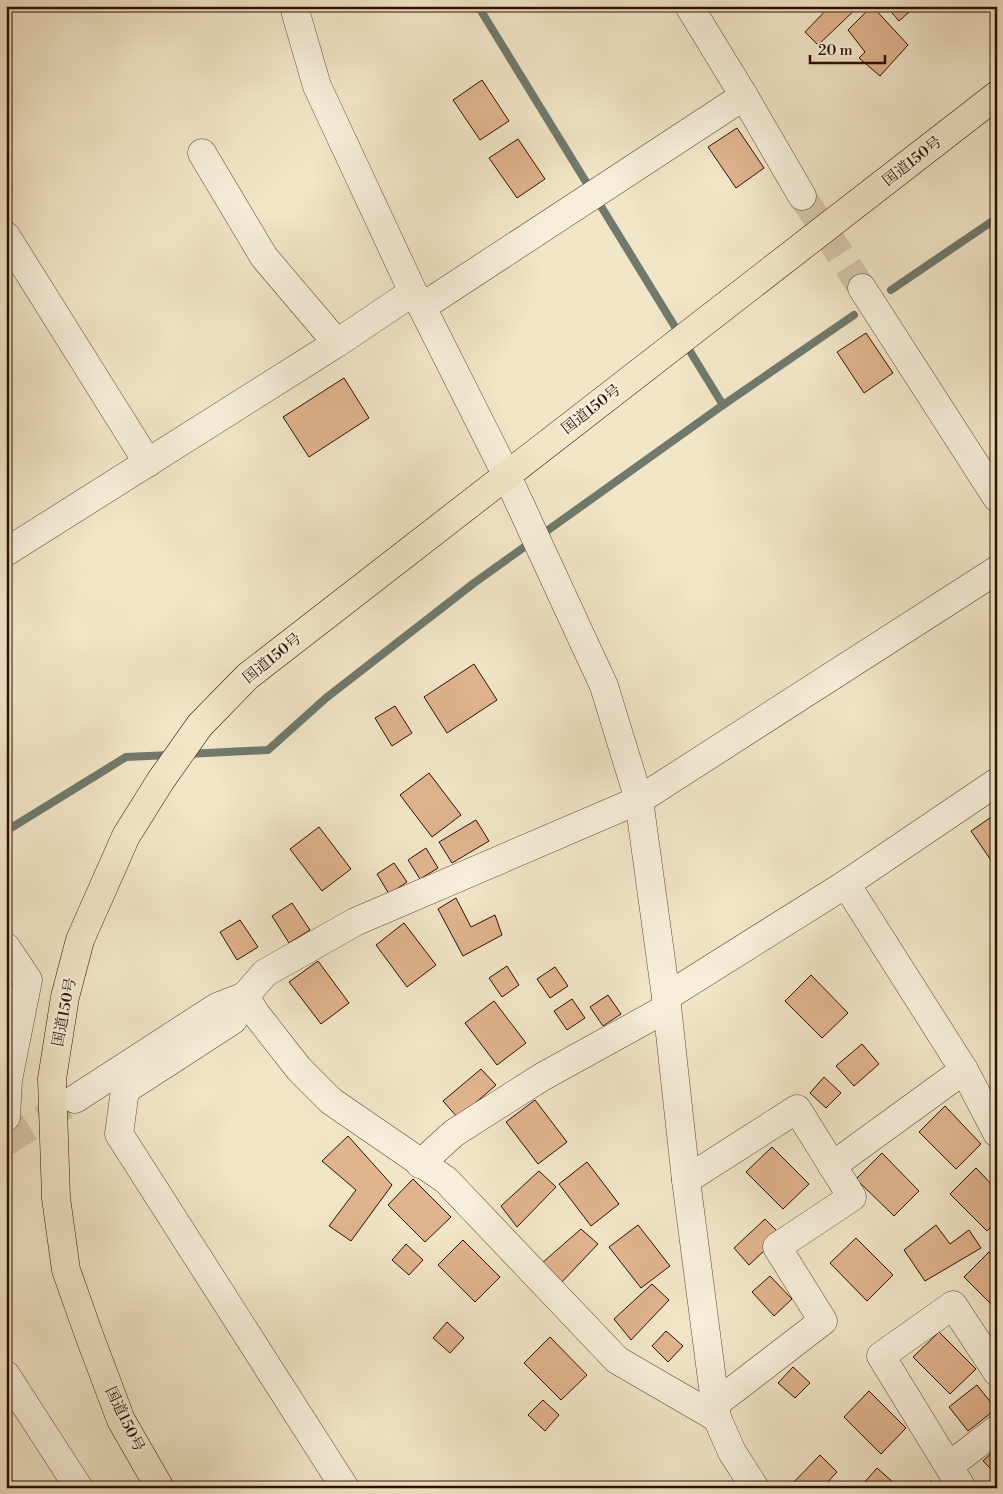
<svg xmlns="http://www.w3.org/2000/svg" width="1003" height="1494" font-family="'Libre Bodoni','Noto Serif JP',serif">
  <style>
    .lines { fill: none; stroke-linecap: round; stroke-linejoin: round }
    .stream { stroke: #70796c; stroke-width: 8 }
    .building { fill: #e0b48e; stroke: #2d0f04 }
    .minor-tunnel { stroke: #d4c6ab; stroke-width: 28; stroke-dasharray: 28 14; stroke-linecap: butt }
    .minor-casing { stroke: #5e4535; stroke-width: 29 }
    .highway-casing { stroke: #2d0f04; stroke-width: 29 }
    .minor { stroke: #f7efdb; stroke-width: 28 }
    .highway { stroke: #f2e6c8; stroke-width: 28 }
    .labels { text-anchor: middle; stroke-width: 4.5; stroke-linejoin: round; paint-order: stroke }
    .street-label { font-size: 15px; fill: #2d0f04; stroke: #f7efdb }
  </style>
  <rect width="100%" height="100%" fill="#f2e6c8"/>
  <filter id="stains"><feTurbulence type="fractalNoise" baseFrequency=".004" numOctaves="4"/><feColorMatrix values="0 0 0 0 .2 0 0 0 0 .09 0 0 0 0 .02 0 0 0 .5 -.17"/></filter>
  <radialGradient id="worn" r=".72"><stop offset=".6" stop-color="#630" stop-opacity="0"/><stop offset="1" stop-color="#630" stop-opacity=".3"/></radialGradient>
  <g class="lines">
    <!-- stream -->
    <g class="stream">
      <path d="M478,6L723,405"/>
      <path d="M891,290L997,218"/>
      <path d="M187,754L268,750L326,698L474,583L723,405L854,315"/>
      <path d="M6,831L126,757L171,755"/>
    </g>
  </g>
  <!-- building -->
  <g class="building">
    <path d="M830,6H859L818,45L805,32Z"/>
    <path d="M872,6L908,45L880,76L859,58L865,52L848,30Z"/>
    <path d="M886,6H916L899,21Z"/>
    <path d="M482,80L509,121L480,140L453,100Z"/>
    <path d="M737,128L764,168L736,188L708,147Z"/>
    <path d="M518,139L545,179L517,198L489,158Z"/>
    <path d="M866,333L893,373L864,393L837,352Z"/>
    <path d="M344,378L369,418L309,457L283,417Z"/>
    <path d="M474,664L497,700L447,733L424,697Z"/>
    <path d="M395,706L412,733L392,746L375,718Z"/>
    <path d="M429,773L461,815L432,837L400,795Z"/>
    <path d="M997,813V869L971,831Z"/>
    <path d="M476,820L489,841L452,863L439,842Z"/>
    <path d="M319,827L351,869L322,891L290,849Z"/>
    <path d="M426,848L438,868L420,879L408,860Z"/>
    <path d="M394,863L407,882L389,894L377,874Z"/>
    <path d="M456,898L471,927L495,915L502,935L463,956L438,909Z"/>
    <path d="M292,903L310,930L289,943L272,916Z"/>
    <path d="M240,920L258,947L237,960L220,932Z"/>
    <path d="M404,923L436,965L407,987L376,945Z"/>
    <path d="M318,961L349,1003L321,1024L289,982Z"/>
    <path d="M507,966L519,985L502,997L489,978Z"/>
    <path d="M555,967L568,986L550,998L537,979Z"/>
    <path d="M811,975L848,1013L822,1038L785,1001Z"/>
    <path d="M608,995L621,1014L603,1026L590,1007Z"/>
    <path d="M572,999L585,1018L567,1030L554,1011Z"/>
    <path d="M494,1001L526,1043L497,1065L465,1023Z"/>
    <path d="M862,1044L879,1064L854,1086L836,1066Z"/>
    <path d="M481,1069L496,1085L458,1118L443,1101Z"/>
    <path d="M824,1077L841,1093L826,1108L810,1093Z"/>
    <path d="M535,1100L567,1142L538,1164L506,1122Z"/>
    <path d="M945,1106L981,1144L956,1169L919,1132Z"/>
    <path d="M348,1136L392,1185L351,1241L329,1226L356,1190L322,1161Z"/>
    <path d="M772,1147L809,1184L783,1209L746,1172Z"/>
    <path d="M882,1153L919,1191L894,1216L856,1179Z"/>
    <path d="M587,1162L619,1204L591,1226L559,1184Z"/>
    <path d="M976,1168L997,1190V1221L987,1231L950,1194Z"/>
    <path d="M539,1171L556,1187L517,1227L501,1206Z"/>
    <path d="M413,1179L451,1217L425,1242L388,1205Z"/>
    <path d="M765,1219L781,1235L749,1265L734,1248Z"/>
    <path d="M638,1225L670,1266L641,1288L609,1247Z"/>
    <path d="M936,1225L950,1244L969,1230L981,1248L925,1281L904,1250Z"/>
    <path d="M581,1229L598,1244L559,1285L542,1263Z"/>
    <path d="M856,1238L893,1275L867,1301L830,1263Z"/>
    <path d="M463,1240L500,1277L475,1302L438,1265Z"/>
    <path d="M406,1244L423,1260L409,1275L392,1260Z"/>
    <path d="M989,1252L997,1259V1310L964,1277Z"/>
    <path d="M770,1276L792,1299L774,1316L752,1292Z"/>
    <path d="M652,1284L669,1300L631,1340L614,1319Z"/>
    <path d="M447,1322L464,1338L450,1353L433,1338Z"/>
    <path d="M666,1331L683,1346L668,1362L652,1346Z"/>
    <path d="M939,1332L976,1369L950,1394L913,1357Z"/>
    <path d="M550,1337L587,1375L561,1400L524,1363Z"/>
    <path d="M793,1367L810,1383L795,1398L778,1383Z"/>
    <path d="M977,1385L996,1409L968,1431L949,1407Z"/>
    <path d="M869,1391L906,1428L881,1454L844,1417Z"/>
    <path d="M543,1400L559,1415L545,1431L528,1415Z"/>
    <path d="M997,1448V1475L983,1461Z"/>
    <path d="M820,1455L837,1472L822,1488H800L794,1482Z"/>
    <path d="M877,1468L894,1483L890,1488H867L863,1484Z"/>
    <path d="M931,1481L938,1488H924Z"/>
  </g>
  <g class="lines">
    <!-- minor-tunnel -->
    <g class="minor-tunnel">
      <path d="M802,196L862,288"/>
      <path d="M6,1142L71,1102"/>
    </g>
    <defs>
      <g id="minor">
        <path d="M295,6L296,14L317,86L413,292L422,307L507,476L604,686L639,800L666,997L686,1180L717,1418L732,1452L755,1488"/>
        <path d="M689,6L744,96L802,196"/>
        <path d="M202,153L264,257L337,343"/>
        <path d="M6,236L148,463"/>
        <path d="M862,288L997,498"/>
        <path d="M422,307L744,96"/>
        <path d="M6,552L337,343L413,292"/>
        <path d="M846,884L964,1070L997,1133"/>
        <path d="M6,947L28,980L8,1080L6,1117"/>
        <path d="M245,996L256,1014L299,1069L331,1101L446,1180L617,1360L717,1418"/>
        <path d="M666,997L846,884L997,782"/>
        <path d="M75,1099L217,1007L245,996"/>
        <path d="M420,1164L454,1133L542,1077L667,1008"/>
        <path d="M832,1166L964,1070"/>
        <path d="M686,1180L797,1109L852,1197L777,1247L823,1321L715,1404"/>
        <path d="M6,1375L79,1488"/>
        <path d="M949,1466L997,1429"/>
        <path d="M345,1488L119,1134L125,1090L233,1020L245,996L265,973L355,922L639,800L997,570"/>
        <path d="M962,1488L881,1356L953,1305L997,1372"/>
      </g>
      <path id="highway" d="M160,1488L121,1420L89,1335L66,1270L56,1198L52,1079L65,997L80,940L126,836L161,780L200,725L248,676L997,95"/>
    </defs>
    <!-- minor casing -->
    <use href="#minor" class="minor-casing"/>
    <!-- highway casing -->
    <use href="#highway" class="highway-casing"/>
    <!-- minor -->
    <use href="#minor" class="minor"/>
    <!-- highway -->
    <use href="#highway" class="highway"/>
  </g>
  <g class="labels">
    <!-- street labels -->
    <g class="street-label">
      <text transform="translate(912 161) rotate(-38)" y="5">国道150号</text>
      <text transform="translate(591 409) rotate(-38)" y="5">国道150号</text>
      <text transform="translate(272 658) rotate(-39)" y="5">国道150号</text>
      <text transform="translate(64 1012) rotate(-79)" y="5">国道150号</text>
      <text transform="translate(125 1419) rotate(64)" y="5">国道150号</text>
    </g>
  </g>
  <!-- margin -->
  <rect width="1003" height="1494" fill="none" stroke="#f2e6c8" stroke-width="25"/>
  <rect x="8" y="8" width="988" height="1479" fill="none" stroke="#2d0f04" stroke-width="2.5"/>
  <rect x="12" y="12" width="978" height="1469" fill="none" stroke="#2d0f04"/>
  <!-- scale -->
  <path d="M810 55v8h75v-8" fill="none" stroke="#2d0f04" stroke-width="2.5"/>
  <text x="818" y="55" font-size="15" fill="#2d0f04" stroke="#f7efdb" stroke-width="4" paint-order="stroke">20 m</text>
  <rect width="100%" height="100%" filter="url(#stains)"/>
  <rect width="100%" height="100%" fill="url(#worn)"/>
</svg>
